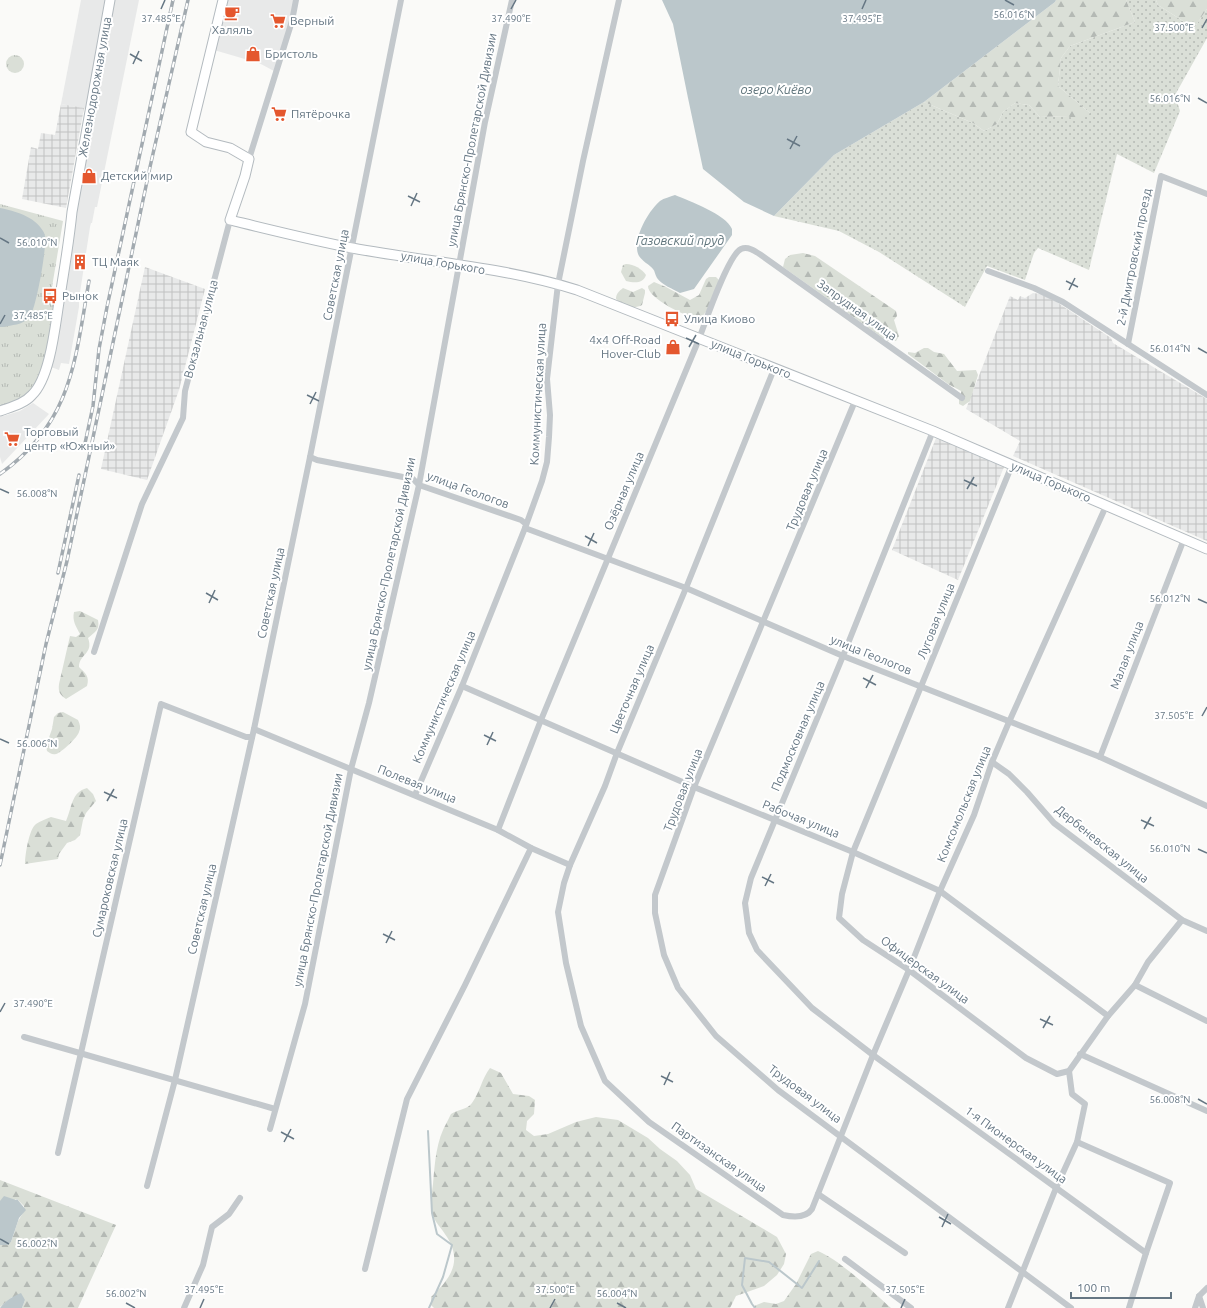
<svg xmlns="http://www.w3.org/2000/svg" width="1207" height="1308" font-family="Ubuntu,sans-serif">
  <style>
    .built { fill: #e8e9e9 }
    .industrial { fill: url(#industrial-grid) }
    .grass { fill: url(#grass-dots) }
    .forest { fill: url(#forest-firs) }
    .park { fill: url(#park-tufts) }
    .water { fill: #bbc7cb }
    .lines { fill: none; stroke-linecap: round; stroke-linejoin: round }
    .stream { stroke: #bbc7cb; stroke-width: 2 }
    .secondary-casing { stroke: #b3babf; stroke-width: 11 }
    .street { stroke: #c3c8cc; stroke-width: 6 }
    .secondary { stroke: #fff; stroke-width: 9 }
    .rail-casing { stroke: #a2aab0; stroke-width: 3.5 }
    .rail { stroke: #fff; stroke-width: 2; stroke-dasharray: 6; stroke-linecap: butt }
    .ticks { fill: none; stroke: #657683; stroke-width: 1.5 }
    .labels { text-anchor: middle; stroke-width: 4; stroke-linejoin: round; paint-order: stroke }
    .poi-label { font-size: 12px; fill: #657683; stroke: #fff; text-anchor: start }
    .street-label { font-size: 12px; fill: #657683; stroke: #fff }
    .water-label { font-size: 13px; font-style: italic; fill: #60757c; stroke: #fff }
    .ticks-label { font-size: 10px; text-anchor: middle; fill: #657683; stroke: #fff; stroke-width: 4; stroke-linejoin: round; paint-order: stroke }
  </style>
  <defs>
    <pattern id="industrial-grid" width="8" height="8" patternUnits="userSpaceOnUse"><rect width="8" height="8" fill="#e8e9e9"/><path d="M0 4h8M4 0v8" fill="none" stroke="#c0c1c2"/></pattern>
    <pattern id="grass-dots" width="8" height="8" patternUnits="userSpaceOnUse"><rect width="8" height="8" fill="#dadfd7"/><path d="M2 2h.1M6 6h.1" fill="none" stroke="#b4b9b4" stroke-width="1.8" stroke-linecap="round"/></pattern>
    <pattern id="forest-firs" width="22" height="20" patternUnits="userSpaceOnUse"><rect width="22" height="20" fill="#dadfd7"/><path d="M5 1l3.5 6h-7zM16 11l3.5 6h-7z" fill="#b4b9b4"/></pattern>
    <pattern id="park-tufts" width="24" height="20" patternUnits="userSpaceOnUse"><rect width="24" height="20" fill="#dadfd7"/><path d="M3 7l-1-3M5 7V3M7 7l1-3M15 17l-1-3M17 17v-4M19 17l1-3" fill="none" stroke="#b4b9b4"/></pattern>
  </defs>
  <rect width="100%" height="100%" fill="#fafaf8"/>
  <!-- built -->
  <g class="built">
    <path d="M81,0H106L86,109L61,104Z"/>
    <path d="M114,0H139L97,207H95L92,223H91L90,227L79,299V307L69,364L61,363L59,370L51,367L77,210L76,205Z"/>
    <path d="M227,0H294L288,34L274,71L259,63L214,50Z"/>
    <path d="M33,403L49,414L2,464L0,457V417L20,411Z"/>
  </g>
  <!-- industrial -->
  <g class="industrial">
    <path d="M61,104L84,108L66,208L22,199L31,147L38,149L41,133L55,135Z"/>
    <path d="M145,267L205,289L179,390L147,480L101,469Z"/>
    <path d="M1033,293L1041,294L1058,303L1111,338L1113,343L1207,399V541L1013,456L1020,441L966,409L1010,296L1018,300L1020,296L1025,298Z"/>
    <path d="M936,438L1004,467L958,580L892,550Z"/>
  </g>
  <!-- grass -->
  <path class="grass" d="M1126,0H1156L1158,5L1194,28L1207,9V38L1175,95L1180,111L1154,173L1117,154L1089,270L1038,248L1034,253L1025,280L987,266L965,307L879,252L839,231L774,216L834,155L924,102L973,123L984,131L997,124L1003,112L1015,103L1029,105L1040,117L1068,116L1090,113L1058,86L1061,58L1070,46L1135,22Z"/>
  <!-- forest -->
  <g class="forest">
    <path d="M1056,0H1126L1135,22L1070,46L1061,58L1058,86L1090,113L1079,121L1068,116L1040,117L1029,105L1015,103L1003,112L997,124L984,131L973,123L924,102L1055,2Z"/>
    <path d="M1156,0H1207V9L1194,28L1158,5Z"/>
    <path d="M803,253L815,256L896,311L897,316L894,320L899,336L896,341H887L783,267L785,259L790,255Z"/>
    <path d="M626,264C634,264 642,269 646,275C643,284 634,283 626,281L621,272L623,265Z"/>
    <path d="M709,277H716L719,280C716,291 709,313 699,319C688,318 647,298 648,286L654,282L666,287L690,300L699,295L706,279Z"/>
    <path d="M623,288L633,292L642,288L645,290V293L642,305C633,310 622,305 616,299C616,294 619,291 623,288Z"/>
    <path d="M924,348H928L934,352L944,354L957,371L976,370L978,375L970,401L963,406L959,404V399L961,395V391L948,384L908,354V352L915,353Z"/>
    <path d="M80,611L98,620C100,630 95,632 88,638C94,654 79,654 79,667C85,673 90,676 87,686L66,699C60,695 58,692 59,684L70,636L76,637L80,634C76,626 72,621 74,612Z"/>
    <path d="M63,712L78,720C80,724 81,728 79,732C78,737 61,753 56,754C52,755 50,753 47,751L46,746L52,729L54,717L58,713Z"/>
    <path d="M87,788L93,794L96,801L86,813L83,820L80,835L75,840L67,843L59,854L58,859L25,864C25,855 29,829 36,824C40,821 46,819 51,817L66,821C72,808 71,792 87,788Z"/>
    <path d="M490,1068L501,1073L513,1094L529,1096L535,1100L534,1114L527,1121L526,1130L534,1136L548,1134L576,1122L596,1117L618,1120L648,1138L660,1149L677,1161L690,1175L696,1189L777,1237L786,1254L784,1264L777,1275L764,1286L736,1296L730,1308H434L431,1305V1297C450,1279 463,1262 447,1237C439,1224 432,1221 431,1205C431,1198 432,1191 433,1184C435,1162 436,1141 447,1122C448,1120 450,1116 451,1114C458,1109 467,1110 472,1103C480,1092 482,1078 490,1068Z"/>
    <path d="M0,1180L116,1225L78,1308H22L25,1300L12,1297L0,1307V1245H3L11,1242L18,1221L23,1213L24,1209V1206L17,1199L0,1205Z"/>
    <path d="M818,1251C840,1260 872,1291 891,1308H754V1306L764,1302L776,1304L784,1301L796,1284L811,1254Z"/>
  </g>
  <!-- park -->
  <g class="park">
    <circle cx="15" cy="64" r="9"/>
    <path d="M0,204L63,221L50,299L54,304C50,329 47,375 28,393C20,400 9,403 0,406Z"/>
  </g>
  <!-- water -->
  <g class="water">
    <path d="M662,0H1056L1055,2L924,102L834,155L774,216L744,202L703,169L688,98L673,24Z"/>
    <path d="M675,195C689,201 726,214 732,229C732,231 732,233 732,235L694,289L680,293C673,289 662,285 657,278C655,275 655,271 653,269C649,264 643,262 639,256C631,241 648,211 660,201C664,198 670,197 675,195Z"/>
    <path d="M0,208C15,211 34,216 43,231C45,234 46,239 45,243C45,256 36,310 29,318C22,325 12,325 3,327H0Z"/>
    <path d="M4,1196L16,1200L17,1199L26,1210L19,1218L11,1242L7,1245H0V1201Z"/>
    <path d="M21,1293L25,1300L22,1308H0C5,1301 13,1296 21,1293Z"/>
  </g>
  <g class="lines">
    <!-- stream -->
    <g class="stream">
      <path d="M428,1131L432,1213L437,1234L452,1245L443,1277L429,1308"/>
      <path d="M755,1308L752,1304L742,1285L745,1258L769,1262L802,1288L819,1261"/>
    </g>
    <defs>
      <g id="secondary">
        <path d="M223,0L191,132L206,142L230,148L249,159L245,176L230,220C271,230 311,240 352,248C427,262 504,267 577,290L933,431L1207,549"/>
        <path d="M0,411C11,407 24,404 32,395C50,378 55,327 59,302C64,272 69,242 72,212L110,0"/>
      </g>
    </defs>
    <!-- secondary casing -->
    <use href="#secondary" class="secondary-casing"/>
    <!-- street -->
    <g class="street">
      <path d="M249,159L292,21L296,0"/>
      <path d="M988,271L1034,288L1063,302L1207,395"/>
      <path d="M1128,344L1161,176L1207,194"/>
      <path d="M774,369L686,588L617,753L605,786L570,865L564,883L558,912L566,963L581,1026L605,1081L649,1122L783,1215C792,1217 806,1218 812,1209L873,1055L909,970L940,891L974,815L992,762L1009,722L1106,506"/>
      <path d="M855,401L694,787L655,895V913L664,955L678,988L716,1036L778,1090L1071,1308"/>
      <path d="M933,431L843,656L751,878L745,903L749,933L757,950L812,1008L873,1055L1146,1253"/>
      <path d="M310,457L317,460L413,479L419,485L521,520L526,524"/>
      <path d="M1012,465L853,852L842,894L839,918L863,940L909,970L1026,1058L1057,1074L1069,1071L1108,1016L1135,985L1148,962L1182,920"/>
      <path d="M525,528L686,588L843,656L1100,757L1207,806"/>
      <path d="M94,652L142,504L183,418L185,391L230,220"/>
      <path d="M462,686L694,787L853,852L940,891L1108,1016"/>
      <path d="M254,729L498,830L531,848L570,865"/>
      <path d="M1100,757L1184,539"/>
      <path d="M992,762L1009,774L1027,792L1054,823L1182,920L1207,931"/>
      <path d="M415,795L462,686L525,528L542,481L547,462L549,437L550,415L547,379L558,284L583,161L619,0"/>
      <path d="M498,830L541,720L699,339C705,323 728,255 741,249C748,246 755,251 761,255L962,398"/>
      <path d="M1135,985L1207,1021"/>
      <path d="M24,1037L275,1109"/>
      <path d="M1080,1054L1207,1111"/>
      <path d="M270,1129L305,1004L351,769L369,703L419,485L485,122L512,0"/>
      <path d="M1077,1142L1170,1183L1146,1253L1129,1308"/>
      <path d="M58,1153L161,704L246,737H252"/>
      <path d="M147,1186L175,1080L254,729L310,457L401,0"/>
      <path d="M818,1194L905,1253"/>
      <path d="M845,1259L911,1308"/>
      <path d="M365,1269L407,1099L465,985L531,848"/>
      <path d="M1199,1296L1203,1308"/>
      <path d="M184,1308L203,1265L212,1227L229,1214L240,1198"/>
      <path d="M1008,1308L1056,1188L1077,1142L1085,1104L1072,1094L1069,1071"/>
      <path d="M1195,1308L1199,1296L1207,1288"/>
    </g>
    <!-- secondary -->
    <use href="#secondary" class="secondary"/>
    <defs>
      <g id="rail">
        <path d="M84,448L93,406L99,349L107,307L173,0"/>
        <path d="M0,474C72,423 75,361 89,281"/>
        <path d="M58,573L79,475"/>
        <path d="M0,865L46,644L67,561L150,167L188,0"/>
      </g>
    </defs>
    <!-- rail casing -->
    <use href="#rail" class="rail-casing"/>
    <!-- rail -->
    <use href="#rail" class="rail"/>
  </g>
  <!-- ticks -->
  <path class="ticks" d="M1005,0L1014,5M161,9L165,0M511,9L516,0M862,9L866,0M1202,28L1207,19M130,54L142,61M133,64L139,51M1198,98L1207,103M787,139L800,146M790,149L797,136M408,196L420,202M411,206L417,193M0,238L9,243M1066,281L1078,287M1069,290L1075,278M0,324L5,315M686,338L699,344M689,347L696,335M1198,348L1207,353M307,395L319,401M310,404L316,392M964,480L977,486M0,489L9,493M967,489L974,477M585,536L597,543M588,546L594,533M206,593L218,600M1198,599L1207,603M209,603L215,590M863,678L876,685M866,688L873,675M1202,716L1207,707M484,735L496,741M0,739L9,743M487,745L493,732M104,792L117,798M107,801L114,789M1141,820L1154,826M1144,829L1151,817M1198,849L1207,853M762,877L774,883M765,886L771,874M383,934L395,940M386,943L392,931M0,1012L5,1003M1040,1019L1053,1025M1043,1028L1050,1016M661,1076L673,1082M664,1085L670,1072M1198,1099L1207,1104M281,1132L294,1139M284,1142L291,1129M939,1217L951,1224M942,1227L948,1214M0,1239L9,1244M126,1303L135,1308M617,1303L626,1308M200,1308L204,1299M550,1308L555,1299M901,1308L905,1299"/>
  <!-- icons -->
  <defs>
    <symbol id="cafe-bare" viewBox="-9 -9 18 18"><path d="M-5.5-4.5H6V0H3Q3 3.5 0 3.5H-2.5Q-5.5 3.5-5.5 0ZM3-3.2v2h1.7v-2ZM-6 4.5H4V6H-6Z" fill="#e4572e" stroke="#fff" stroke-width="2.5" paint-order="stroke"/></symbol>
    <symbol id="supermarket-bare" viewBox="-9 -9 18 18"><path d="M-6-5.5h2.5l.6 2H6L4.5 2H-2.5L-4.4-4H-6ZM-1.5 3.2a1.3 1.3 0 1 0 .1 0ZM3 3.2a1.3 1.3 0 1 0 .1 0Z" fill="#e4572e" stroke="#fff" stroke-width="2.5" paint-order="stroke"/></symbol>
    <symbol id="shop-bare" viewBox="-9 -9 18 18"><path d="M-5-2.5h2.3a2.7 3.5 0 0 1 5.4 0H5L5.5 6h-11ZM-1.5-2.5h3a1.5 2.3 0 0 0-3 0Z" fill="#e4572e" stroke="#fff" stroke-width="2.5" paint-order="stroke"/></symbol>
    <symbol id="building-bare" viewBox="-9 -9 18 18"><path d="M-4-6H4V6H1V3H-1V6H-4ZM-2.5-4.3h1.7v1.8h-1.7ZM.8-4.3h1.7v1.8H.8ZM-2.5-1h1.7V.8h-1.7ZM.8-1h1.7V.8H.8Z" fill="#e4572e" stroke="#fff" stroke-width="2.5" paint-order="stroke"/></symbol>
    <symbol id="bus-bare" viewBox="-9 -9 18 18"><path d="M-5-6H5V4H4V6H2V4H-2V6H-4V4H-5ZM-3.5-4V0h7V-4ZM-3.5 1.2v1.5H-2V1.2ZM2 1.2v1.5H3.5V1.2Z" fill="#e4572e" stroke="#fff" stroke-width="2.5" paint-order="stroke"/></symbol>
  </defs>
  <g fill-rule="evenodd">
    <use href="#cafe-bare" x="221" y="2" width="22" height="22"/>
    <use href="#supermarket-bare" x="267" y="10" width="22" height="22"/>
    <use href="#shop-bare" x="242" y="43" width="22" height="22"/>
    <use href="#supermarket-bare" x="268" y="103" width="22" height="22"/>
    <use href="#shop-bare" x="78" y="165" width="22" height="22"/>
    <use href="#building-bare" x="69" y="251" width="22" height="22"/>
    <use href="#bus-bare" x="39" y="285" width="22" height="22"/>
    <use href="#bus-bare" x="661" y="308" width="22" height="22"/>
    <use href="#shop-bare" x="662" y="336" width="22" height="22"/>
    <use href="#supermarket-bare" x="1" y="428" width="22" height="22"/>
  </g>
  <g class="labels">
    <!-- poi labels -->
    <g class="poi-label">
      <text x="290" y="25">Верный</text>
      <text x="232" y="34" text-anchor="middle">Халяль</text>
      <text x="265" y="58">Бристоль</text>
      <text x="291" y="118">Пятёрочка</text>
      <text x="101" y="180">Детский мир</text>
      <text x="92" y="266">ТЦ Маяк</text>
      <text x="62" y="300">Рынок</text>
      <text x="684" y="323">Улица Киово</text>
      <text x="661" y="344" text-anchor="end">4x4 Off-Road<tspan x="661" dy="14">Hover-Club</tspan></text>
      <text x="24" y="436">Торговый<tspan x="24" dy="14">центр «Южный»</tspan></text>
    </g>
    <!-- street labels -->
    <g class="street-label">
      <text transform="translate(95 87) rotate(-80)" y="4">Железнодорожная улица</text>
      <text transform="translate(472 140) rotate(-79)" y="4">улица Брянско-Пролетарской Дивизии</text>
      <text transform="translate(1134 257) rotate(-79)" y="4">2-й Дмитровский проезд</text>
      <text transform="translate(443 263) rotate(10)" y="4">улица Горького</text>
      <text transform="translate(336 275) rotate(-79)" y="4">Советская улица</text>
      <text transform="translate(857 310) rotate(36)" y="4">Запрудная улица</text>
      <text transform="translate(201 329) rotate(-75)" y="4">Вокзальная улица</text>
      <text transform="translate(751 359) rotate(22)" y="4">улица Горького</text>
      <text transform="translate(538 394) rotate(-87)" y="4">Коммунистическая улица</text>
      <text transform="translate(1051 482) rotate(23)" y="4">улица Горького</text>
      <text transform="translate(468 490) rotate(20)" y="4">улица Геологов</text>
      <text transform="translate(807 490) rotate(-67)" y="4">Трудовая улица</text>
      <text transform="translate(624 491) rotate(-67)" y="4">Озёрная улица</text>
      <text transform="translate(389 564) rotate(-78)" y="4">улица Брянско-Пролетарской Дивизии</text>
      <text transform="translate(271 593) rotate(-78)" y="4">Советская улица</text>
      <text transform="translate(936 621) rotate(-68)" y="4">Луговая улица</text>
      <text transform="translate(871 655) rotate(22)" y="4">улица Геологов</text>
      <text transform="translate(1127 655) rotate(-69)" y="4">Малая улица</text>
      <text transform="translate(632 689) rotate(-67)" y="4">Цветочная улица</text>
      <text transform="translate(444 697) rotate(-67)" y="4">Коммунистическая улица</text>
      <text transform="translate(798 736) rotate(-67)" y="4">Подмосковная улица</text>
      <text transform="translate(417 784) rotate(22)" y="4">Полевая улица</text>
      <text transform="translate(683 790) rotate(-69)" y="4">Трудовая улица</text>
      <text transform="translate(964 804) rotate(-68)" y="4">Комсомольская улица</text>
      <text transform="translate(801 819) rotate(22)" y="4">Рабочая улица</text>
      <text transform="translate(1102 844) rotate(39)" y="4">Дербеневская улица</text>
      <text transform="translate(110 878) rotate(-77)" y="4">Сумароковская улица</text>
      <text transform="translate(318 880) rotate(-79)" y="4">улица Брянско-Пролетарской Дивизии</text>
      <text transform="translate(202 909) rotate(-77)" y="4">Советская улица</text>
      <text transform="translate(925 970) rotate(36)" y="4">Офицерская улица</text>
      <text transform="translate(805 1094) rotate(37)" y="4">Трудовая улица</text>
      <text transform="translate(1016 1145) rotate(36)" y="4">1-я Пионерская улица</text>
      <text transform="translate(719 1157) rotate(35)" y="4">Партизанская улица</text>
    </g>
    <!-- water labels -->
    <g class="water-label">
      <text x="776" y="94">озеро Киёво</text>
      <text x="680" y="245">Газовский пруд</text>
    </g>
  </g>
  <g class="ticks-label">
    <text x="1014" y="18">56.016°N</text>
    <text x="161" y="22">37.485°E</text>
    <text x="511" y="22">37.490°E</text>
    <text x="862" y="22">37.495°E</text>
    <text x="1174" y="31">37.500°E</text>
    <text x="1170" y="102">56.016°N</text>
    <text x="37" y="246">56.010°N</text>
    <text x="33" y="319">37.485°E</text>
    <text x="1170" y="352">56.014°N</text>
    <text x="37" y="497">56.008°N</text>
    <text x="1170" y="602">56.012°N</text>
    <text x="1174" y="719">37.505°E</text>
    <text x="37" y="747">56.006°N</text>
    <text x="1170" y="852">56.010°N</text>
    <text x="33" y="1007">37.490°E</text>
    <text x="1170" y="1103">56.008°N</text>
    <text x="37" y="1247">56.002°N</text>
    <text x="204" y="1293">37.495°E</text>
    <text x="555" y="1293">37.500°E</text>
    <text x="905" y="1293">37.505°E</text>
    <text x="126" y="1297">56.002°N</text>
    <text x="617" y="1297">56.004°N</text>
  </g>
  <!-- scale -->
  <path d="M1071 1292v6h100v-6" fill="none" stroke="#657683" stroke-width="2"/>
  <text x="1077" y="1292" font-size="12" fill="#657683" stroke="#ffffff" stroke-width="3" paint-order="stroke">100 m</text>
</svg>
